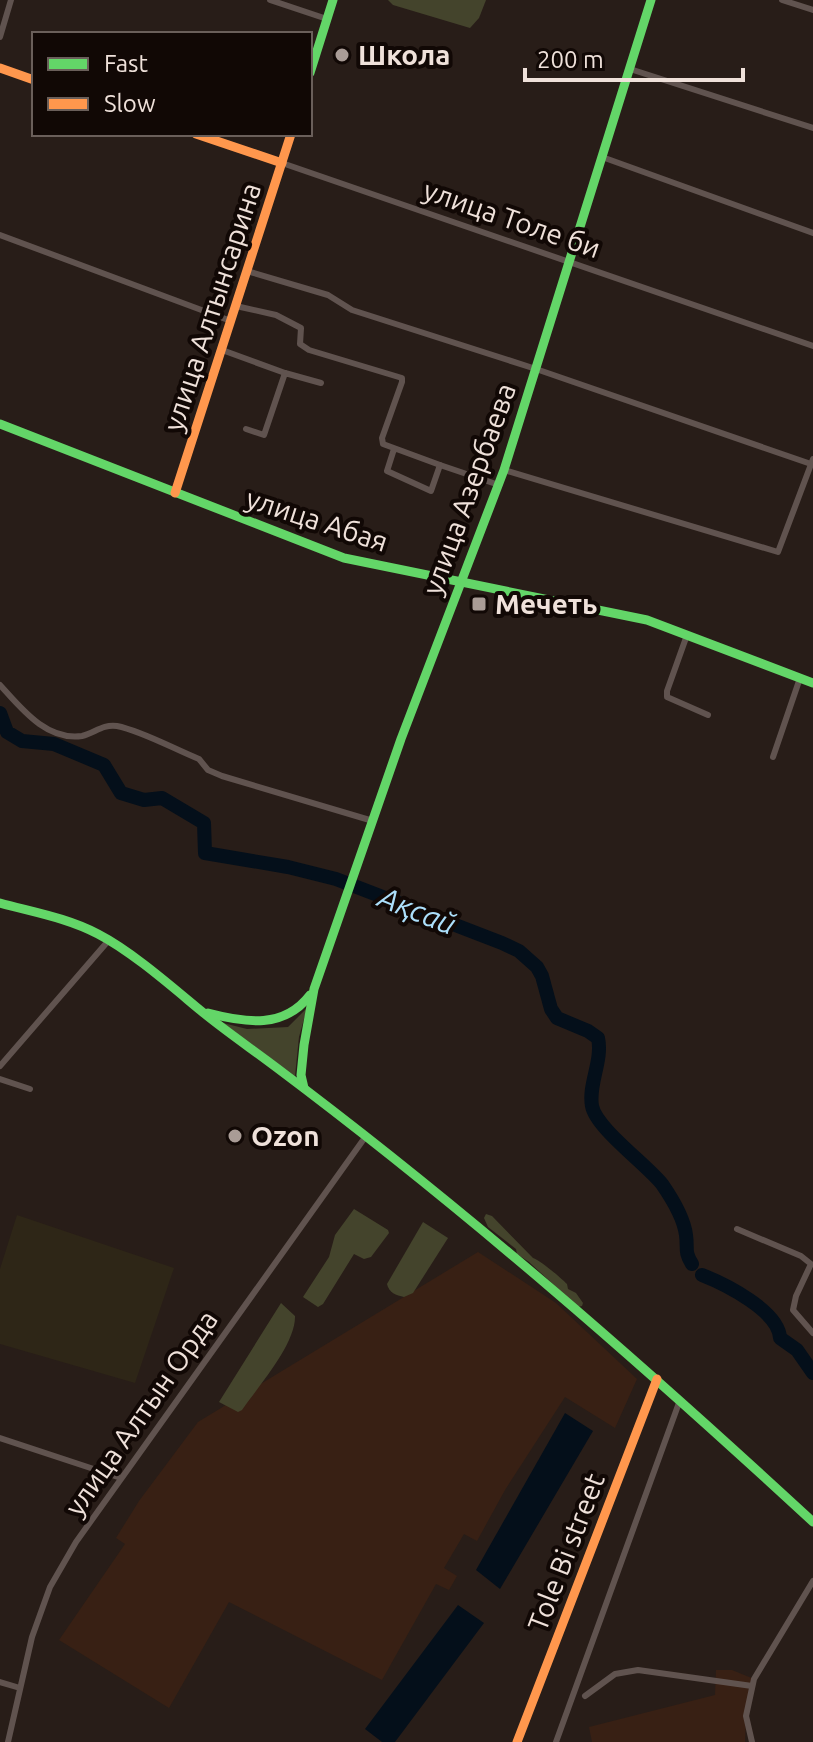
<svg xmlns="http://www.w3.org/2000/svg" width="813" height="1742" font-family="Ubuntu,sans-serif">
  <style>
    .built { fill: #382014 }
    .education { fill: #2e2617 }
    .green { fill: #44442c }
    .water { fill: #040f1a }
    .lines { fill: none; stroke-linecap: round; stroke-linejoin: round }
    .river { stroke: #040f1a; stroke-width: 14 }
    .street { stroke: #60534f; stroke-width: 6 }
    .fast { stroke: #63d668; stroke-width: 9 }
    .slow { stroke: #ff974d; stroke-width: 9 }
    .poi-dot { fill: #a99c96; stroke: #110805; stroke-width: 3 }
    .labels { text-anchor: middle; stroke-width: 8; stroke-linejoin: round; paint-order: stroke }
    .poi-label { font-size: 28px; font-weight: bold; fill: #efe1da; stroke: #110805; text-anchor: start }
    .street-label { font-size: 28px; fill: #efe1da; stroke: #110805 }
    .water-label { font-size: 30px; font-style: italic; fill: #acdffb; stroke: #110805 }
  </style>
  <rect width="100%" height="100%" fill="#281d18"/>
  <!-- built -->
  <g class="built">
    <path d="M478,1252L556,1303L637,1379L615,1428L565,1397L505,1490L477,1541L464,1534L444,1568L457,1576L449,1590L436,1584L382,1680L229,1602L169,1708L59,1640L125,1544L116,1538L139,1501L198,1422Z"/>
    <path d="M716,1670H732L754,1679L746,1716L745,1742H592L589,1727L715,1695Z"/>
  </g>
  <!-- education -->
  <path class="education" d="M17,1215L174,1268L135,1383L0,1344V1269Z"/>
  <!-- green -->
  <g class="green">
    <path d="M388,0H486L479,18L470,28L393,5Z"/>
    <path d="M307,1008L299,1037L295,1076L223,1023L247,1029L288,1027Z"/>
    <path d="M354,1209L388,1230L389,1233L371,1257L364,1259L354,1254L323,1304L318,1307L303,1297L329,1257L335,1235Z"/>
    <path d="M486,1214L492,1216L533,1258C541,1261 560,1277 567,1284L568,1289L576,1293L583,1303L582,1306L578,1307L529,1262L517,1254L516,1249L488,1227L484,1218Z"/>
    <path d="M423,1222L448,1238L413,1293L404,1297C396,1295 389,1293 387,1284Z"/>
    <path d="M281,1303L295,1316C296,1344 258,1387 242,1410L238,1412L219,1402Z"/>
  </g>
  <!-- water -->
  <g class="water">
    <path d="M565,1413L593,1431L500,1589L476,1570Z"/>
    <path d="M458,1605L484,1623L395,1742H382L365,1729Z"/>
  </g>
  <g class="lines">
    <!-- river -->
    <g class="river">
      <path d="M0,713L7,732L22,741L54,744L104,765L121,793L144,800L162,798L204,823L205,853L288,867L336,879L502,943L519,951L537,967L542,976L551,1009L557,1018L588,1031L598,1038C603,1061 588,1084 592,1106C596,1128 646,1164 662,1184C671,1197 684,1219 686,1235C688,1249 684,1251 692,1264"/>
      <path d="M702,1275C725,1284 779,1311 780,1338L797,1350L813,1373"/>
    </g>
    <!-- street -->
    <g class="street">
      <path d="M270,0L327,19"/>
      <path d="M782,0L813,10"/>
      <path d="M0,37L11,0"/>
      <path d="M630,69L813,128"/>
      <path d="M602,157L813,233"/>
      <path d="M282,163L813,346"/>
      <path d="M0,235L231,321"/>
      <path d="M247,271L328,295L352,310L536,369L811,464"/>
      <path d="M236,306L276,315L301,328L300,344L309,350L402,378V382L382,438L383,444L440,465L431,491L387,471L394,449"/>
      <path d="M222,350L285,373"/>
      <path d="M246,429L264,435L285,373L321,383"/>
      <path d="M440,465L499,485"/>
      <path d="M504,470L778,552L813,459"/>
      <path d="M687,635L667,691V697L708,715"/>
      <path d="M0,685C21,708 46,741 82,736C95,733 102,724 117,726C142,731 174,749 199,759L208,770L222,776L373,821"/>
      <path d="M773,757L800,678"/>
      <path d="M0,1066L109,940"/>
      <path d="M0,1079L30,1089"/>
      <path d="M737,1229L801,1256L811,1264L796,1296L793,1310L813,1333"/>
      <path d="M0,1438L121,1478"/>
      <path d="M0,1682L20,1688"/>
      <path d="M585,1696L615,1674L638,1670L752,1686"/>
      <path d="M8,1742L32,1637L50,1587L76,1542L366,1136"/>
      <path d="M556,1742L680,1400"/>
      <path d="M752,1742L746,1716L754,1679L813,1581"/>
    </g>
    <!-- fast -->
    <g class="fast">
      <path d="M310,73L333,0"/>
      <path d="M0,424L344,558L647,620L813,683"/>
      <path d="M0,903C33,912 68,918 98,934C131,951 171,986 200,1010C224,1030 252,1049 277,1068C465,1209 641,1363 813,1522"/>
      <path d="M208,1013C246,1023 284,1029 310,995"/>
      <path d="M304,1088L301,1075L304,1045L314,989L401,739L504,470L651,0"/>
    </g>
    <!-- slow -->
    <g class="slow">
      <path d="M0,68L34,80"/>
      <path d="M196,134L282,163"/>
      <path d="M175,493L291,134"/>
      <path d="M517,1742L657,1379"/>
    </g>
  </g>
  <!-- markers -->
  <g class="poi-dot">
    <circle cx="342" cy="55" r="8"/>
    <rect x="471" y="596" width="16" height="16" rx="4"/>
    <circle cx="235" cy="1136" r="8"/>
  </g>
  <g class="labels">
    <!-- poi labels -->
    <g class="poi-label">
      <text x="358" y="65">Школа</text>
      <text x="495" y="614">Мечеть</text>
      <text x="251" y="1146">Ozon</text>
    </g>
    <!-- street labels -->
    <g class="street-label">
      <text transform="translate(512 219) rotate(19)" y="10">улица Толе би</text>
      <text transform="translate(212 307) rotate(-72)" y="10">улица Алтынсарина</text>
      <text transform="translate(469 489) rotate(-70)" y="10">улица Азербаева</text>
      <text transform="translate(317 520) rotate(18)" y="10">улица Абая</text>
      <text transform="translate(141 1413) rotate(-55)" y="10">улица Алтын Орда</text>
      <text transform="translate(566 1552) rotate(-69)" y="10">Tole Bi street</text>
    </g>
    <!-- water labels -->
    <g class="water-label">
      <text transform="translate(417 911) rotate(22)" y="10">Ақсай</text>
    </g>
  </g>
  <!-- legend -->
  <rect x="32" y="32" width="280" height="104" fill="#110805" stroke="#6a5f5a" stroke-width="2"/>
  <rect x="48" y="58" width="40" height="12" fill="#63d668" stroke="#6a5f5a" stroke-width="2"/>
  <text x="104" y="72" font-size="24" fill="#efe1da">Fast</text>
  <rect x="48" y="98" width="40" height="12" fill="#ff974d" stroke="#6a5f5a" stroke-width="2"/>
  <text x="104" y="112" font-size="24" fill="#efe1da">Slow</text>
  <!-- scale -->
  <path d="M525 68v12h218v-12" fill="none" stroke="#efe1da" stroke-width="4"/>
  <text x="537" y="68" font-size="24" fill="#efe1da" stroke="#110805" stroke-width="6" paint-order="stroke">200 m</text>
</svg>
